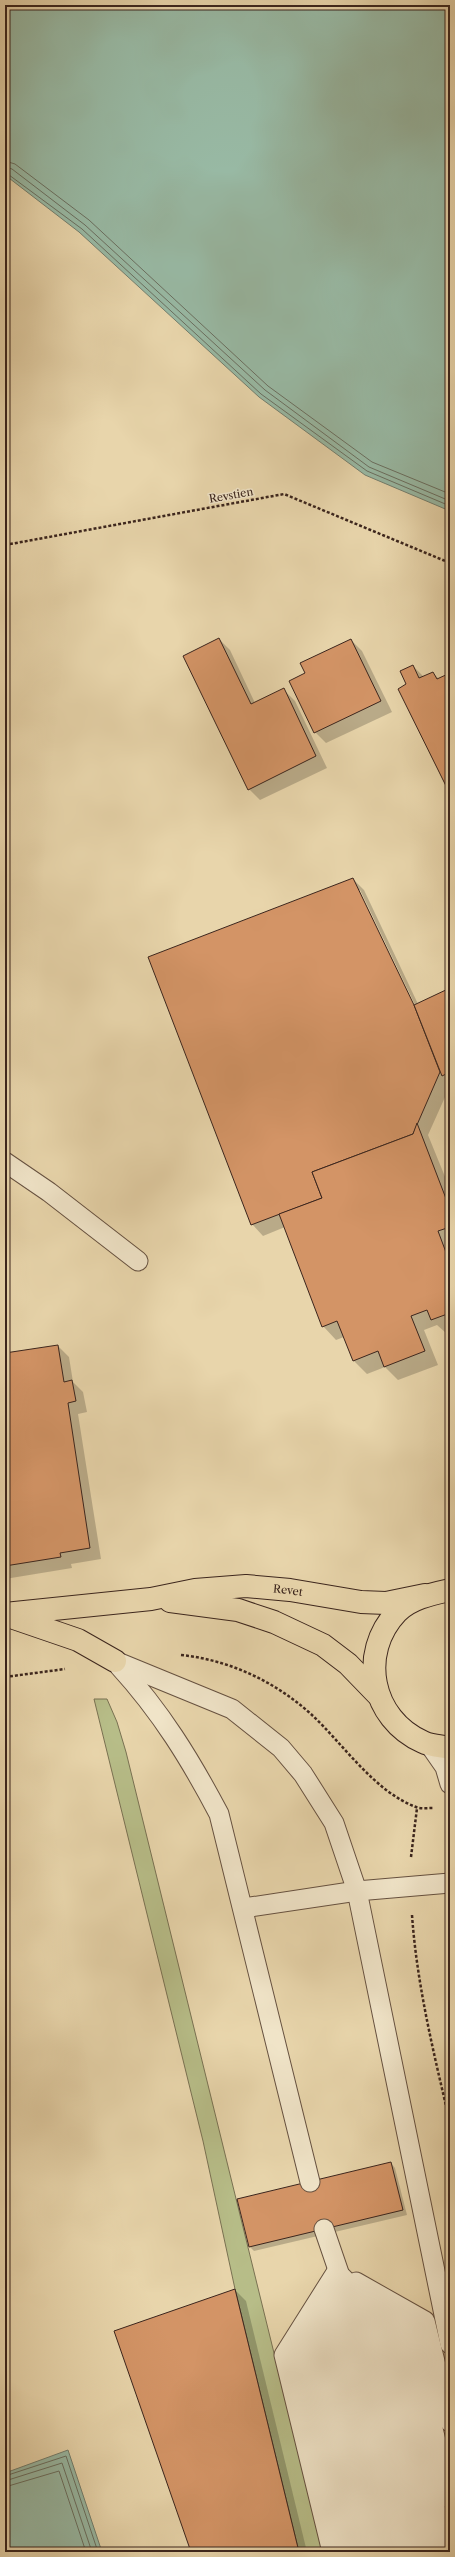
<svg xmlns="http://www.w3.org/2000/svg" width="455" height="2557" font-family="'Libre Caslon Text',serif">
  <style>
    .green { fill: #b7bd88; stroke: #797152 }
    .water { fill: #98b9a4; stroke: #737e6e }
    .shadow { fill: #0003; fill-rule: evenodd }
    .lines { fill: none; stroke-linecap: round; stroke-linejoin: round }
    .shore { stroke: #6a6f60; stroke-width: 1 }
    .building { fill: #d39466; stroke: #3b251d }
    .lane-casing { stroke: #665140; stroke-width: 21 }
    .highway-casing { stroke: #3b251d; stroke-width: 24 }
    .path { stroke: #3b251d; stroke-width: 2.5; stroke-dasharray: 3 2; stroke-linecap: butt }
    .lane { stroke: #f0e4c8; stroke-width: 19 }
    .highway { stroke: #e8d5ab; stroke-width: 22 }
    .labels { text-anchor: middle; stroke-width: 3; stroke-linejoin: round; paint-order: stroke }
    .street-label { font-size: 11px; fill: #3b251d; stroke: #f0e4c8 }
  </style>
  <rect width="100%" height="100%" fill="#e8d5ab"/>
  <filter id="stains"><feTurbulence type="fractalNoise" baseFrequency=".005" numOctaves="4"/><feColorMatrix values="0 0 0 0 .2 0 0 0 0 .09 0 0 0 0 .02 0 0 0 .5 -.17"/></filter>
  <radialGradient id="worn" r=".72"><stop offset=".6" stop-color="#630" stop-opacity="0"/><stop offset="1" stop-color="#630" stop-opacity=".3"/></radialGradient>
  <!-- green -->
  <path class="green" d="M94,1699H107L117,1722L126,1752L323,2552H299L235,2289L203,2141Z"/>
  <!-- water -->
  <g class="water">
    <path d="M5,5H450V511L365,475L259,397L79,232L5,175Z"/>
    <path d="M68,2450L102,2552H5V2473Z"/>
  </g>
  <!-- shadow -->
  <g class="shadow">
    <path d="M219,639L230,650L255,703L284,690L295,701L327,768L260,800L249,789Z"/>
    <path d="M351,640L362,651L392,712L326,743L315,732L306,673Z"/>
    <path d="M413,666L424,677L433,673L439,679L450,674V795L399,689L408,685Z"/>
    <path d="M353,879L364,890L418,1004L450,989V1086L428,1135L450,1189V1331L446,1333L437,1325L424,1330L438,1365L398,1380L385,1367L367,1374L354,1361L344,1337L336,1340L323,1326L285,1227L263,1236L252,1224ZM358,890H360L417,1009L415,1010Z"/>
    <path d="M58,1346L69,1357L73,1382L83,1392L87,1412L78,1414L101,1559L71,1564L72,1568L5,1579V1355Z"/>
    <path d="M391,2163L395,2168L407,2215L254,2251L250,2247Z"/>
    <path d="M235,2290L246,2301L307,2552H192Z"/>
  </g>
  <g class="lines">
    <!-- shore -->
    <g class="shore">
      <path d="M5,161L15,164L89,220L268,386L372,462L450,494"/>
      <path d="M5,167L12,169L85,225L265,390L369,467L450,501"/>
      <path d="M5,172L82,229L261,394L367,471L450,506"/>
      <path d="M5,2476L66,2456L98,2552"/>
      <path d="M5,2481L62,2463L92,2552"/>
      <path d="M5,2487L59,2471L86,2552"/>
    </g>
  </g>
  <!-- building -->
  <g class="building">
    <path d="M219,638L251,704L284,688L316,756L248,790L183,656Z"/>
    <path d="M351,639L381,701L314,733L289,681L305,673L300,663Z"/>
    <path d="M413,665L419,678L433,672L437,679L450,673V794L398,689L406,684L400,671Z"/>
    <path d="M353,878L414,1005L440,1072L413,1134L312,1172L322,1198L251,1225L148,957Z"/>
    <path d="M450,988V1072L442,1076L414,1005Z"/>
    <path d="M417,1123L450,1209V1227L438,1231L450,1263V1313L431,1320L427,1310L411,1316L425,1351L384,1367L378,1351L353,1361L337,1321L322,1327L279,1214L322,1198L312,1172L413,1134Z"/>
    <path d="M58,1345L64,1382L72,1380L76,1401L68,1403L90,1548L60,1553L61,1557L5,1566V1353Z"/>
    <path d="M391,2162L403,2210L249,2247L237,2199Z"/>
    <path d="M235,2289L299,2552H191L114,2331Z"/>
  </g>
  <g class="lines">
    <defs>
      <g id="lane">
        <path d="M5,1162L49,1192L138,1261"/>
        <path d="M115,1661L232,1709L281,1748L303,1774L334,1823L357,1891L450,2344"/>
        <path d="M119,1666C161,1712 190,1759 219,1814L310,2182"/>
        <path d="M429,1744L445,1767L450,1784"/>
        <path d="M244,1908L357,1891L450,1883"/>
        <path d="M324,2229L361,2337L413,2552"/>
        <path d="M342,2277L392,2329L446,2552"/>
        <path d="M356,2282L425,2321L450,2422"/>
        <path d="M331,2292L315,2348L365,2552"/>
        <path d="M341,2304L346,2341L397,2552"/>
        <path d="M384,2307L408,2325L450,2499"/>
        <path d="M360,2308L377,2333L430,2552"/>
        <path d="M333,2316L330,2344L381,2552"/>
        <path d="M309,2330L299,2352L348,2552"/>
        <path d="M332,2552L284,2355L337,2271"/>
      </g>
      <g id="highway">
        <path d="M450,1590C432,1594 411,1598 397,1612C358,1653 371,1719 423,1742C431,1746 441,1746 450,1748"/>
        <path d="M170,1601L238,1610L274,1622L323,1645L348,1664L377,1694"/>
        <path id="s1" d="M5,1614L151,1599L195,1590L246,1586L290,1590L361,1602L386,1603L425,1595"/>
        <path d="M8,1616L78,1640L115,1661"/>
      </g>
    </defs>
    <!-- lane casing -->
    <use href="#lane" class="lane-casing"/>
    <!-- highway casing -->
    <use href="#highway" class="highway-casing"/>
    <!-- path -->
    <g class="path">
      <path d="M5,545L284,494L450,563"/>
      <path d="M181,1655C230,1660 276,1682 312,1715C343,1744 375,1792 416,1807C421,1809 428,1808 434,1808"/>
      <path d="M5,1677L65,1669"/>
      <path d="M411,1857L417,1808"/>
      <path d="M412,1915C417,1986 434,2054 450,2123"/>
    </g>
    <!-- lane -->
    <use href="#lane" class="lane"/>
    <!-- highway -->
    <use href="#highway" class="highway"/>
  </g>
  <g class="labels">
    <!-- street labels -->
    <g class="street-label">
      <text transform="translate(231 495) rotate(-10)" y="4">Revstien</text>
      <text dy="4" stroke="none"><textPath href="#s1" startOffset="285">Revet</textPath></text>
    </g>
  </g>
  <!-- margin -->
  <rect width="455" height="2557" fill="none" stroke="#e8d5ab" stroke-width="20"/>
  <rect x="6" y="6" width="443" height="2545" fill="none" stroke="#3b251d" stroke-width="2"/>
  <rect x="10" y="10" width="435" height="2537" fill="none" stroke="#3b251d"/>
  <rect width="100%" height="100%" filter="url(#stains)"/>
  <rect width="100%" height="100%" fill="url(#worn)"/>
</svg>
